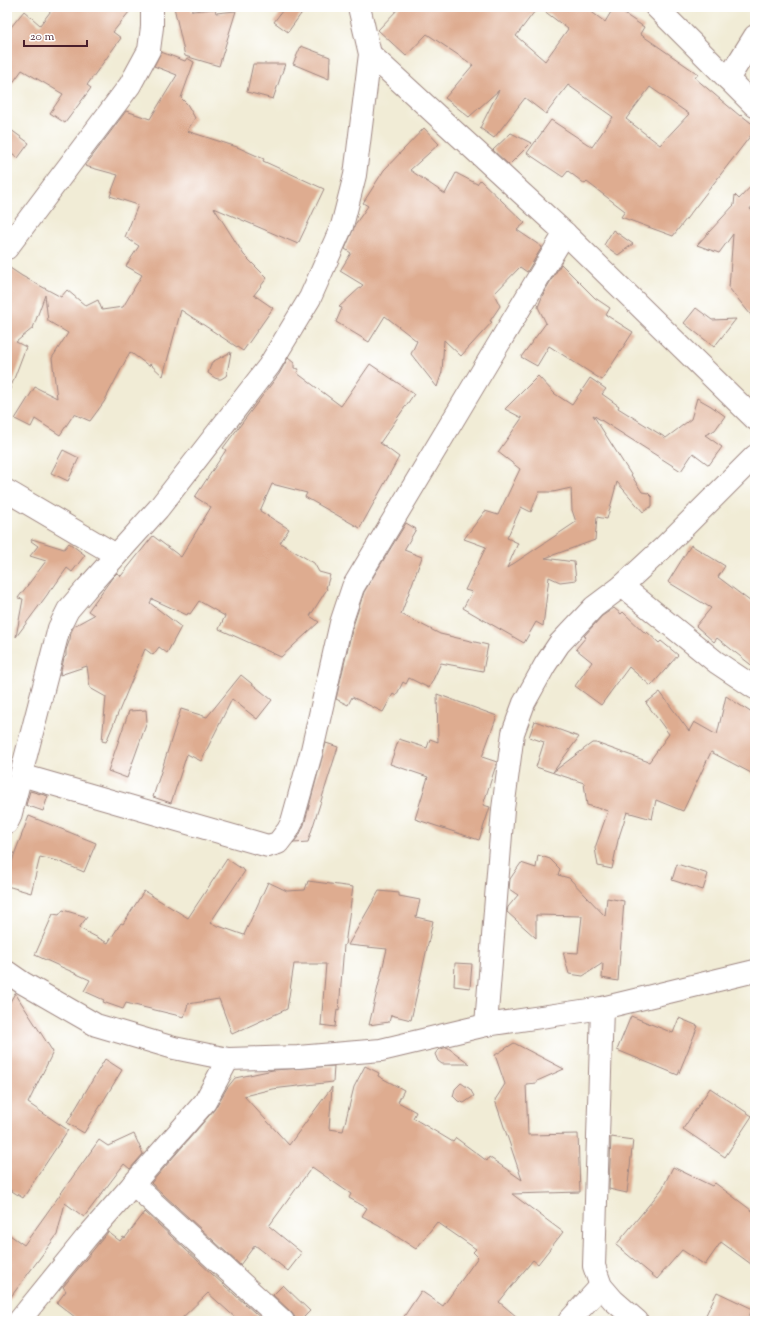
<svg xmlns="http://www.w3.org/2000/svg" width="762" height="1328" font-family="'Sorts Mill Goudy',serif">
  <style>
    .building { fill: #deac90; fill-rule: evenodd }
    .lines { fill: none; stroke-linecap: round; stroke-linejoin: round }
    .street-casing { stroke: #9e8680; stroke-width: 24 }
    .street { stroke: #fff; stroke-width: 22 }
  </style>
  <rect width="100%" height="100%" fill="#fff"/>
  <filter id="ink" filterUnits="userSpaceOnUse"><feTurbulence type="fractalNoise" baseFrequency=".025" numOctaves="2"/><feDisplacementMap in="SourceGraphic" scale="8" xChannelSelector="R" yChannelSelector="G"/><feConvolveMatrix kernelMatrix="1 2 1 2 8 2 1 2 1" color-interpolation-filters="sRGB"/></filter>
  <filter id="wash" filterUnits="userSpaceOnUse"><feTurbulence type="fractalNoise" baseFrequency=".012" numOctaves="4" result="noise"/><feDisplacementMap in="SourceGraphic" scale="16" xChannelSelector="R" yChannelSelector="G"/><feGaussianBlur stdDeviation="0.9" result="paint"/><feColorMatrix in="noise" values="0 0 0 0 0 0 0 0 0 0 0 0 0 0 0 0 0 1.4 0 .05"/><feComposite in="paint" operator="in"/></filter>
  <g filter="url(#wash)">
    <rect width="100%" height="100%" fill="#f1ecd6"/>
    <g id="blocks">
      <!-- building -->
      <g class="building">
        <path d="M54,7H133L113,32L121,38L87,85L91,88L65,123L50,113L63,94L22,70L7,91V32L24,11L40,25Z"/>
        <path d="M174,7H191L192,11L215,9L216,13L236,11L219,66L185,56Z"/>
        <path d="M285,7H306L288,32L274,22Z"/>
        <path d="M400,7H538L516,36L545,61L568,29L539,7H585L605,22L614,7L644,27L640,34L698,74L695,78L740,116L741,115L755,126V130L673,236L621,217L625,211L587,182L585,184L568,171L563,177L527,153L551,120L592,147L613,117L568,85L546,114L525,98L494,138L480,128L499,90L469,117L445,98L473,65L427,34L406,56L378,30ZM650,87L689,114L660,145L626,119Z"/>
        <path d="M301,46L330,57L329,79L293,64Z"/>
        <path d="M161,52L185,61L187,58L194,62L181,98L187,104L195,118L187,131L237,147L264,159L263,161L324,189L298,244L214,208L244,255L267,278L254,295L273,308L243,351L181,310L163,376L150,364L149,366L130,352L104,402L90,421L74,414L60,435L35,419L31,427L15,419L35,387L57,398L52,358L68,333L48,321L45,295L33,328L16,342L26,347L9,392H7V266L22,276L61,297L67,290L86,306L98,300L102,310L123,307L142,275L126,266L139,246L125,237L138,205L110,196L118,175L85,166L126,111L150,119L177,75L154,66Z"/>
        <path d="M253,64H285L273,99L247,92Z"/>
        <path d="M7,127L29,143L18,158L7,149Z"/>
        <path d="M424,128L439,144L410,170L445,194L456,173L477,184L480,180L525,223L517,230L542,247L527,272L520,267L494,294L500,306L490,321L492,322L461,356L444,340L442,372L437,387L411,354L417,341L385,316L369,342L336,322L342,308L339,307L363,285L340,271L351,253L345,249L356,223L368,206L363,203L384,170Z"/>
        <path d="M511,133L531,143L509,165L493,150Z"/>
        <path d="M755,182V202L750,209L755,214V320L729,288L733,234L719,253L697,245L734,205L735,195L739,199Z"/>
        <path d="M613,230L633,244L618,255L604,245Z"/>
        <path d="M561,264L595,298L610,308L606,315L633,332L602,380L549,346L537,366L521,357L546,323L538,307L544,292Z"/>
        <path d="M696,308L712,320L736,319L714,347L684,323Z"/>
        <path d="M231,352L227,373L226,376L221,379H218L215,378L208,373L212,362Z"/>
        <path d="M288,358L294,363V368L299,369L297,373L341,406L370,364L414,394L380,443L399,457L360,528L305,497L307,493L272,484L260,511L289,529L280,543L314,563L319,572L330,575L326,588L327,589L310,616L319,622L281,657L219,629L225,616L199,601L190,614L188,613L187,615L152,599L150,603L181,627L167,653L159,647L153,655L145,649L106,742L102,741L106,697L90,688L87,666L60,675L64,658L66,656V650L70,639L71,632L74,626L94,615L88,611L112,578L117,573L121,576L153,536L181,557L211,507L195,497L226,450L223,448L279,374Z"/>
        <path d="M538,376L555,394L572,405L590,378L606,389L602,394L619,406L618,408L666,438L691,419L697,398L711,406L725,416L715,430L705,435L722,447L709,465L693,453L681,471L593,415L642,492L648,493L652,497V506L643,512L617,482L607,519L597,517L595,540L545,558L574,562L576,580L560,582L549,577L543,626L536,622L524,643L463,608L472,592L465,590L486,547L464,539L485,511L498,515L520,469L498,452L522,418L505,409ZM571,488L572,510L576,522L507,568L518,543L507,538L521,507L531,512L539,492H553Z"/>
        <path d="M63,450L79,458L68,481L51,473Z"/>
        <path d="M406,523L416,529L404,550L422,557L401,614L440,634L488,645L483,671L441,663L429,688L409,678L406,684L403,682L396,696L393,694L383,712L352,697L348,705L336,699L353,626L364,592Z"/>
        <path d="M32,539L64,549L69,543L85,555L72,572L67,568L53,588L52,587L47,595L16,637L23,599L18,598L46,561L30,556L38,546L31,541Z"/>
        <path d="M691,545L725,566L718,577L755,605V668L717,638L714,642L696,626L711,608L668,582Z"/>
        <path d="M614,608L621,614L623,612L646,634L647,632L659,643L661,641L678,655L651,686L629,667L601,705L575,686L592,662L576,649L586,637L584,636L602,616Z"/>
        <path d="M241,675L272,700L257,719L232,699L201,761L187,754L171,803L153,797L181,709L207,717Z"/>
        <path d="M660,692L689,731L694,722L717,735L726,696L755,715V775L711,752L683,811L656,800L652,819L627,812L618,840L612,869L598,866L595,848L608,811L587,805L584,783L536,767L544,742L529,737L535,721L579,737L553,772L592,743H596L649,762L669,734L646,703Z"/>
        <path d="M437,694L497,716L482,757L497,762L483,805L490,807L479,840L415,819L428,777L390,764L399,739L427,748L430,739L438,742Z"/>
        <path d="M146,710L147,722L127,778L108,771L129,711Z"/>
        <path d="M326,743L338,747L308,842L293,843L299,836L304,825Z"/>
        <path d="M30,791L48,796L43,811L26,805Z"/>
        <path d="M29,816L96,843L84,872L58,861L40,857L31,893L7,886V880L14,855Z"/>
        <path d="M538,855L550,859L560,869L558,875L569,878L605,916L607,898L624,901L618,981L602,978L603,963L583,976L569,974L563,952L578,953L582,916L536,915V938L507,912L508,907L518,895L509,889L510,879L521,863L536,868Z"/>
        <path d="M227,859L245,871L210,923L244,935L268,882L287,891L305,890L308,881L353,887L345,945H344L339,1010L337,1009L335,1027L321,1025L326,964H294L287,1009L232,1034L219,999L188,1004L184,1017L126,1003L123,1009L103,1002L104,1000L84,991L90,980L35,955L53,914L59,915L63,910L87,917L79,928L108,943L121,923L123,924L144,891L188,918Z"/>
        <path d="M677,864L708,874L703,890L672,880Z"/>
        <path d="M379,891L399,893V896L420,900L416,917L433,921L411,1020L391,1015L389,1022L369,1025L387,949L348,945Z"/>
        <path d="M455,963L472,964L470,988L454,986Z"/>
        <path d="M15,993L53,1052L28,1103L68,1130L23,1198L7,1188V1007Z"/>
        <path d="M631,1016L673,1033L679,1018L698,1026L678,1075L617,1050Z"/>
        <path d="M514,1043L564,1069L537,1081V1083L526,1084L528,1135L578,1134L580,1192L512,1194L563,1232L538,1264L533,1260L499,1302L522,1321H401L421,1291L443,1306L478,1257L473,1252L476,1249L437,1222L416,1249L379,1225L362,1216L367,1208L349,1198L351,1194L312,1167L269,1226L302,1253L288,1271L255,1245L240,1265L151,1183L214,1110L227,1088L235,1078L273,1070L334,1066L333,1082L272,1089L244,1096L289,1145L332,1087L329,1129L343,1131L354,1087L365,1066L379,1073L378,1076L404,1090L398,1102L416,1112L413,1118L453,1142L456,1138L487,1161L489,1157L522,1180L495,1100L505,1084L495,1055Z"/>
        <path d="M447,1047L470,1064H442L438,1061L435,1054L438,1050Z"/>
        <path d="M105,1059L122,1070L84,1133L67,1123Z"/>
        <path d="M461,1083L470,1089L474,1096L464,1103L458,1101L453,1096L455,1089Z"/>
        <path d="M710,1088L752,1116L725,1157L683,1129Z"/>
        <path d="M134,1134L143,1154L130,1169L124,1164L84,1217L65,1203L57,1235L7,1302V1233L24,1245L99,1140L108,1146Z"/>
        <path d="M611,1137L633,1140L627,1193L609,1189Z"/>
        <path d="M673,1167L712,1186L715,1183L755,1213V1267L721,1242L705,1265L682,1250L657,1279L616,1245L662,1189Z"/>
        <path d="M145,1212L225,1286L264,1321H239L208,1293L179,1321H80L57,1303L66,1291L63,1287L108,1232L120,1241L123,1237L125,1238Z"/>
        <path d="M283,1285L310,1311L300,1321H295V1317L291,1312L273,1295Z"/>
        <path d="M717,1292L753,1309L746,1321H703Z"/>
      </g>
    </g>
  </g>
  <g filter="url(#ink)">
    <use href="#blocks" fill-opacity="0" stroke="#9e8680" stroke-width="1"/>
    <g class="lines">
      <defs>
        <g id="street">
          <path d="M656,7L755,106"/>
          <path d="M370,54L565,233L755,419"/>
          <path d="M728,79L755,36"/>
          <path d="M7,248L130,85L149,50L152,27V7"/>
          <path d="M7,491L116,555"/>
          <path d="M622,586L716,662L755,688"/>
          <path d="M21,775L268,846L278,843L288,830L292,822L312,750L341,623L353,587L565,233"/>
          <path d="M7,823L10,817L59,628L68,610L86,589L158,509L269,366L310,298L342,226L355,175L370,54L359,7"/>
          <path d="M7,972L23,983L96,1025L174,1048L228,1059L298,1057L381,1050L486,1025L602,1008L755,971"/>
          <path d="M602,1008L594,1266L601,1286L613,1300L637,1321"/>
          <path d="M486,1025L503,809L513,733L524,703L545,665L559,644L594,607L622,586L664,547L755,456"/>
          <path d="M133,1184L283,1321"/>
          <path d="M19,1321L86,1238L205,1102L228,1059"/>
          <path d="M569,1321L601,1286"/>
        </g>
      </defs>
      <!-- street casing -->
      <use href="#street" class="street-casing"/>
      <!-- street -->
      <use href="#street" class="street"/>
    </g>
  </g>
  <!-- margin -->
  <rect width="762" height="1328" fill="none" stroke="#fff" stroke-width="24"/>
  <!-- scale -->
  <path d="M24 40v6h63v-6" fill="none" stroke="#4a1f2b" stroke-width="2"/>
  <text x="30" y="40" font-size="12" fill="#4a1f2b" stroke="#ffffff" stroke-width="3" paint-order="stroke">20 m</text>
</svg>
